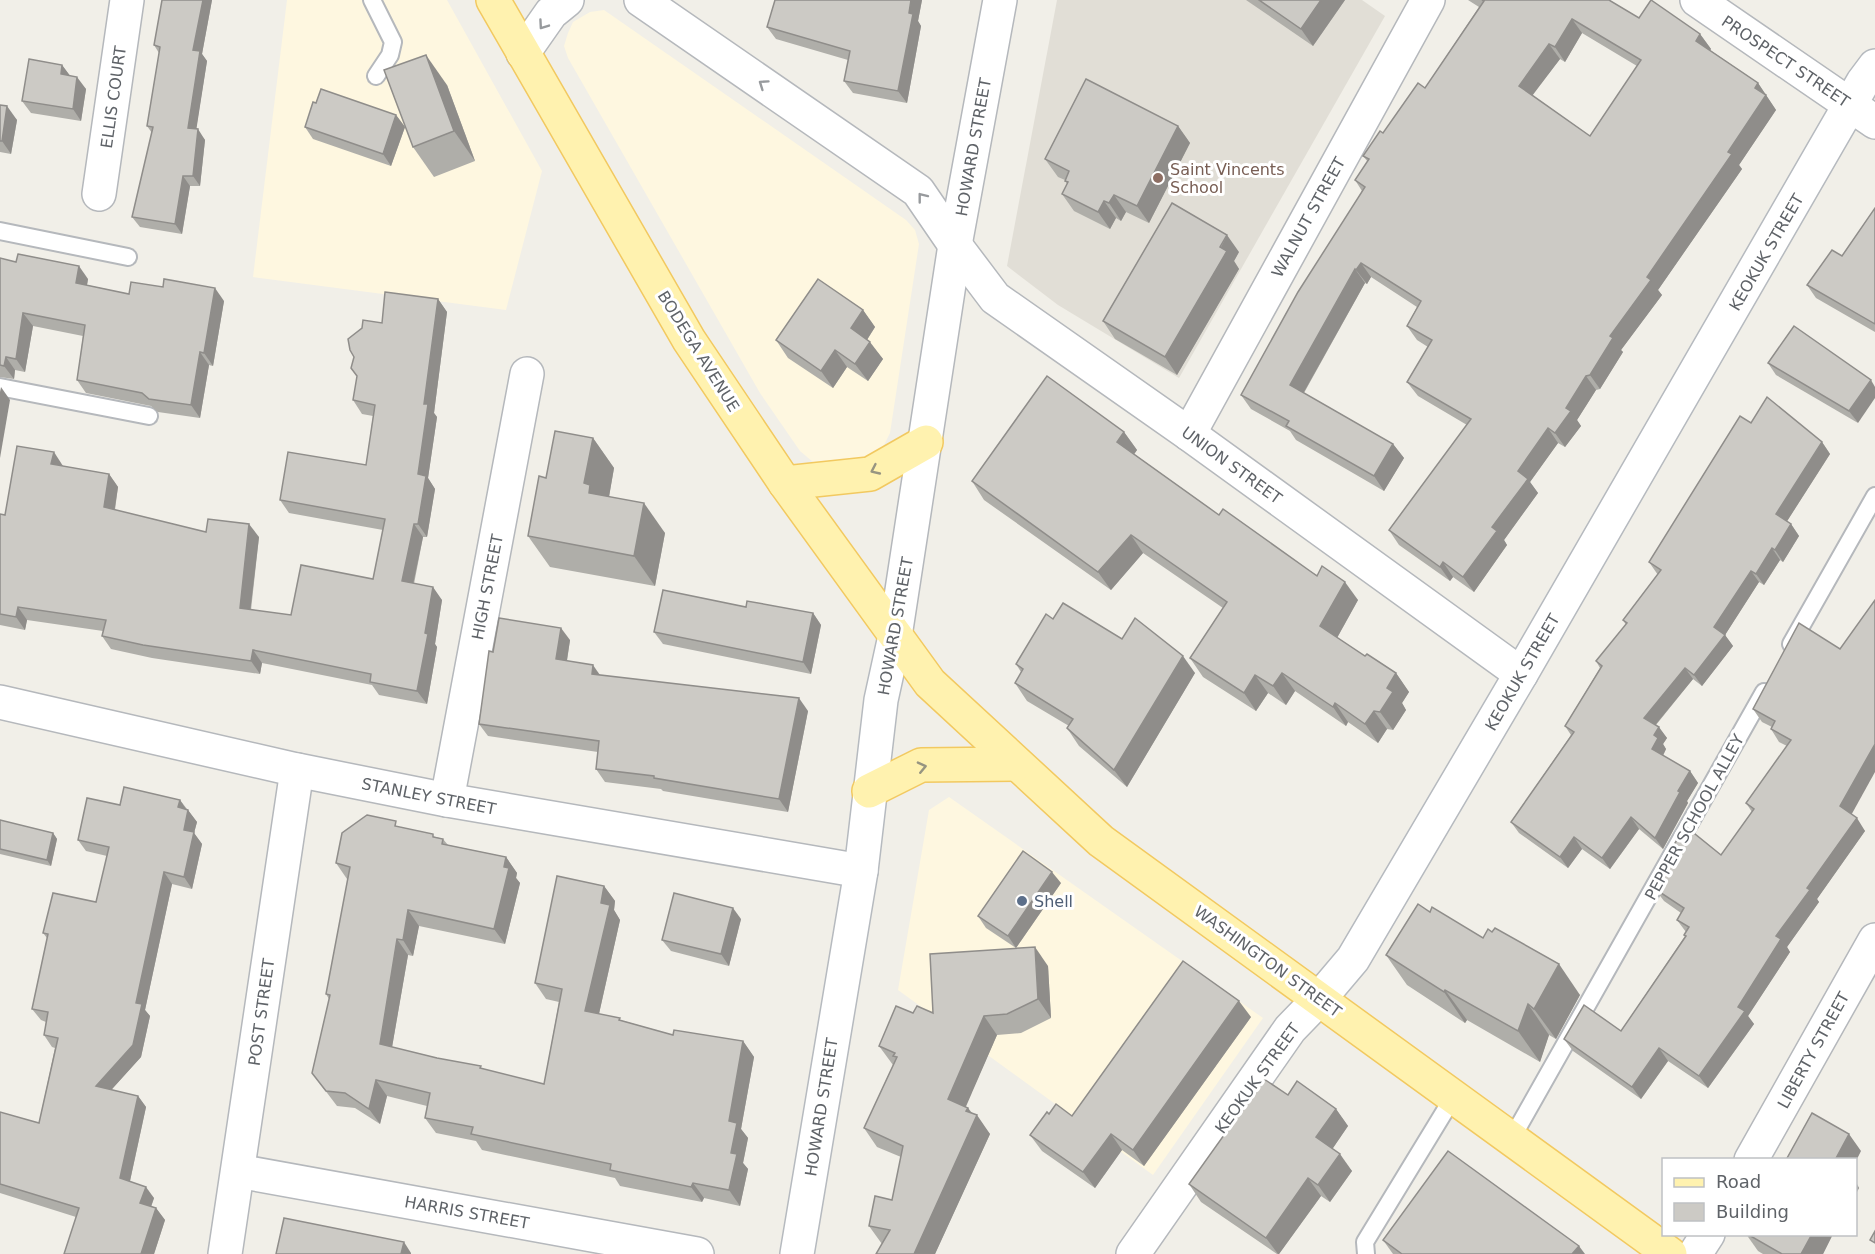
<svg xmlns="http://www.w3.org/2000/svg" width="1875" height="1254" font-family="'DejaVu Sans',sans-serif">
  <style>
    .commercial { fill: #fef7e0 }
    .education { fill: #e1ded6 }
    .lines { fill: none; stroke-linecap: round; stroke-linejoin: round }
    .lane-casing { stroke: #b5b8bc; stroke-width: 20 }
    .street-casing { stroke: #b5b8bc; stroke-width: 36 }
    .secondary-casing { stroke: #b6babf; stroke-width: 36 }
    .primary-casing { stroke: #f2c960; stroke-width: 36 }
    .lane { stroke: #fff; stroke-width: 16 }
    .street { stroke: #fff; stroke-width: 33 }
    .secondary { stroke: #fff; stroke-width: 33 }
    .primary { stroke: #fff2af; stroke-width: 33 }
    .wall { fill: #afaea9; fill-rule: evenodd }
    .shaded-wall { fill: #8f8d8a }
    .building { fill: #cccac5; stroke: #8f8d8a; stroke-width: 1.5; fill-rule: evenodd }
    .oneway { stroke: #979a9d }
    .oneway2 { stroke: #979581 }
    .education-dot { fill: #8d6e63; stroke: #fff; stroke-width: 2 }
    .service-dot { fill: #5c6f8a; stroke: #fff; stroke-width: 2 }
    .labels { text-anchor: middle; stroke-width: 6; stroke-linejoin: round; paint-order: stroke }
    .street-label { font-size: 16px; fill: #5f6368; stroke: #fff }
    .education-label { font-size: 16px; fill: #785e54; stroke: #fff; text-anchor: start }
    .service-label { font-size: 16px; fill: #4e5e75; stroke: #fff; text-anchor: start }
  </style>
  <rect width="100%" height="100%" fill="#f1efe8"/>
  <!-- commercial -->
  <g class="commercial">
    <path d="M287,0H447L542,171L506,310L253,277Z"/>
    <path d="M604,10L906,220L915,230L919,244L890,433L884,445L877,452L861,461L830,466L813,462L800,451L760,393L568,58L564,46L568,33L573,22L590,12Z"/>
    <path d="M949,797L1263,1018L1153,1175L898,990L929,810Z"/>
  </g>
  <!-- education -->
  <path class="education" d="M1057,0H1362L1385,16L1179,378L1058,305L1007,266Z"/>
  <g class="lines">
    <defs>
      <g id="lane">
        <path d="M372,0L393,42L390,55L376,76"/>
        <path d="M0,231L128,257"/>
        <path d="M0,387L149,416"/>
        <path d="M1791,644L1875,496"/>
        <path d="M1512,1138L1764,692"/>
        <path d="M1366,1254L1365,1242L1454,1096"/>
      </g>
      <g id="street">
        <path d="M641,0L918,191L955,245L995,298L1189,434L1521,674"/>
        <path d="M1697,0L1875,122"/>
        <path d="M523,53L551,13L567,0"/>
        <path d="M99,194L127,0"/>
        <path d="M1189,434L1428,0"/>
        <path d="M895,636L955,245L1000,0"/>
        <path d="M0,702L297,770L447,800L861,871"/>
        <path d="M447,800L527,374"/>
        <path d="M1751,1160L1875,940"/>
        <path d="M238,1171L697,1254"/>
        <path d="M225,1254L297,770"/>
        <path d="M1133,1254L1290,1029L1320,998"/>
        <path d="M1695,1254L1708,1234"/>
      </g>
      <g id="secondary">
        <path d="M1320,998L1353,959L1521,674L1863,82L1875,66"/>
        <path d="M797,1254L861,871L881,700L895,636"/>
      </g>
      <g id="primary">
        <path d="M493,0L689,340L785,483L930,683L1101,841L1670,1254"/>
        <path d="M785,483L870,474L926,442"/>
        <path d="M869,791L921,765L1016,764"/>
      </g>
    </defs>
    <!-- lane casing -->
    <use href="#lane" class="lane-casing"/>
    <!-- street casing -->
    <use href="#street" class="street-casing"/>
    <!-- secondary casing -->
    <use href="#secondary" class="secondary-casing"/>
    <!-- primary casing -->
    <use href="#primary" class="primary-casing"/>
    <!-- lane -->
    <use href="#lane" class="lane"/>
    <!-- street -->
    <use href="#street" class="street"/>
    <!-- secondary -->
    <use href="#secondary" class="secondary"/>
    <!-- primary -->
    <use href="#primary" class="primary"/>
  </g>
  <!-- wall -->
  <g class="wall">
    <path d="M162,0H212L202,54L207,61L196,129L205,140L200,186H190L182,234L140,227L132,217L152,133L147,126L159,53L154,45Z"/>
    <path d="M775,0H922L918,21L921,26L907,103L853,93L844,81L848,60L776,39L767,27Z"/>
    <path d="M1246,0H1345L1313,46Z"/>
    <path d="M1468,0H1609L1639,18L1700,34L1711,49L1710,50L1758,83L1776,110L1739,165L1742,169L1658,290L1662,295L1621,350L1623,352L1600,389L1596,390L1577,420L1581,426L1565,447L1558,443L1530,482L1538,493L1504,540L1507,545L1474,592L1453,577L1450,581L1399,545L1389,530L1467,425L1418,396L1407,382L1428,347L1417,340L1407,326L1417,307L1371,277L1367,284L1365,283L1304,393L1393,444L1404,458L1384,491L1296,440L1290,431L1251,409L1241,395L1362,191L1355,180L1368,162L1363,156L1425,88L1479,7ZM1582,33L1637,66L1590,136L1532,95L1560,59L1565,62Z"/>
    <path d="M62,65L70,76L86,89L81,121L31,113L22,101Z"/>
    <path d="M447,85L475,161L434,177L413,147Z"/>
    <path d="M316,103L396,115L405,127L391,166L313,139L305,127Z"/>
    <path d="M0,105L17,120L11,154L0,152Z"/>
    <path d="M1178,126L1190,143L1149,223L1126,212L1121,221L1116,218L1110,229L1074,211L1062,194L1067,184L1065,180L1058,177L1045,159Z"/>
    <path d="M1875,208V332L1816,298L1807,285L1842,256Z"/>
    <path d="M1239,252L1234,261L1239,269L1177,375L1115,339L1103,321Z"/>
    <path d="M0,258L88,279L87,285L129,294L224,301L213,366L209,365L200,418L158,412L151,406L86,393L77,380L83,336L33,326L25,372L15,370L14,379L0,377Z"/>
    <path d="M438,299L447,312L434,413L437,417L428,478L435,489L427,537H423L414,584L442,600L435,644L437,647L427,704L379,695L372,685L262,663L260,674L152,658L111,649L102,636L103,631L27,620L25,630L0,625V514L5,515L63,466L109,474L118,487L115,510L206,532L259,537L251,610L291,615L373,579L383,530L289,513L280,500L366,465L373,416L362,414L353,400L382,323Z"/>
    <path d="M863,310L875,327L867,340L883,359L868,381L847,367L833,388L788,358L776,340Z"/>
    <path d="M1794,326L1858,423L1776,375L1768,363Z"/>
    <path d="M1751,423L1822,442L1830,454L1787,521L1791,524L1799,536L1783,562L1780,560L1764,585L1759,582L1725,635L1733,646L1702,686L1693,679L1656,725L1667,738L1663,744L1666,749L1663,756L1690,771L1698,783L1687,801L1688,803L1663,849L1639,829L1610,869L1582,849L1568,868L1519,833L1511,822L1571,735L1565,726L1600,668L1596,661L1626,625L1623,620L1658,575L1649,562Z"/>
    <path d="M1124,432L1137,450L1134,454L1219,515L1358,600L1337,638L1365,656L1396,673L1409,692L1402,703L1406,710L1393,730L1387,729L1378,743L1348,722L1346,726L1295,691L1286,705L1268,693L1256,711L1203,677L1190,658L1223,608L1143,553L1111,590L984,500L972,481Z"/>
    <path d="M593,438L614,468L609,497L665,533L655,586L550,567L528,536L546,478Z"/>
    <path d="M746,607L813,613L821,625L811,674L663,644L654,632Z"/>
    <path d="M1053,619L1122,639L1195,673L1127,787L1079,746L1067,728L1069,726L1027,701L1015,683L1021,672L1016,664Z"/>
    <path d="M1799,623L1851,815L1865,831L1817,899L1819,902L1787,947L1790,952L1748,1016L1754,1024L1708,1088L1668,1061L1641,1099L1573,1051L1564,1039L1621,1031L1685,936L1684,935L1686,932L1677,920L1681,913L1664,901L1655,889L1675,857L1671,850L1721,855L1752,812L1746,803L1787,746L1779,742L1771,729L1772,727L1762,722L1753,709Z"/>
    <path d="M570,640L567,661L600,675L808,711L788,812L663,791L661,789L605,782L596,769L598,752L488,736L479,724L493,652Z"/>
    <path d="M180,800L197,822L194,833L202,844L192,889L172,884L145,1010L150,1016L141,1057L111,1090L138,1096L146,1107L130,1181L154,1198L151,1207L156,1208L165,1220L154,1254H64L76,1217L0,1193V1112L39,1123L55,1048L52,1047L44,1035L46,1022L41,1020L32,1009L47,938L43,933L96,902L107,856L86,851L78,840L120,805Z"/>
    <path d="M0,820L53,833L57,839L51,866L0,854Z"/>
    <path d="M401,827L443,839L448,845L506,857L517,873L516,878L520,883L505,944L419,926L413,956L408,955L392,1047L544,1084L559,1002L546,999L535,983L604,886L615,901L614,910L620,920L599,1014L673,1035L743,1041L754,1057L741,1129L748,1138L743,1163L748,1169L740,1206L704,1198L702,1202L620,1186L615,1178L482,1150L476,1141L436,1133L425,1118L427,1106L387,1096L380,1124L355,1108L337,1106L312,1073L329,999L326,994L348,879H347L336,863Z"/>
    <path d="M1061,883L1016,948L986,928L978,916Z"/>
    <path d="M1430,912L1483,938L1580,995L1556,1039L1549,1035L1540,1062L1467,1020L1465,1023L1407,985L1386,955Z"/>
    <path d="M741,919L729,966L671,951L662,940Z"/>
    <path d="M1048,966L1051,1018L1021,1033L997,1035L965,1107L968,1108L990,1134L935,1254H876L882,1244L869,1226L892,1200L901,1157L877,1147L864,1128L893,1065L879,1046L913,1013H933Z"/>
    <path d="M1251,1017L1144,1166L1122,1150L1095,1188L1042,1151L1030,1135L1049,1114L1072,1116Z"/>
    <path d="M1288,1095L1336,1109L1348,1126L1332,1149L1352,1171L1330,1202L1321,1196L1279,1254H1277L1201,1202L1189,1184Z"/>
    <path d="M1746,1234H1833L1823,1254H1763L1758,1251Z"/>
    <path d="M1383,1240L1572,1254H1393Z"/>
  </g>
  <!-- shaded-wall -->
  <g class="shaded-wall">
    <path d="M203,0H212L202,54L207,61L195,138L188,128L193,50Z"/>
    <path d="M911,0H922L918,21L921,26L907,103L898,91Z"/>
    <path d="M1321,0H1345L1313,46L1301,29Z"/>
    <path d="M1572,19L1582,33L1565,62L1555,47Z"/>
    <path d="M1700,34L1711,49L1706,56L1696,41Z"/>
    <path d="M1549,44L1560,59L1529,100L1519,86Z"/>
    <path d="M426,55L447,85L475,161L454,131Z"/>
    <path d="M62,65L71,77L61,74Z"/>
    <path d="M77,77L86,89L81,121L73,109Z"/>
    <path d="M1758,83L1776,110L1739,165L1742,169L1658,290L1662,295L1621,350L1623,352L1600,389L1590,375L1610,336L1647,277L1728,152L1755,88Z"/>
    <path d="M7,106L17,120L11,154L2,141Z"/>
    <path d="M396,115L405,127L391,166L383,154Z"/>
    <path d="M1178,126L1190,143L1149,223L1137,206Z"/>
    <path d="M198,129L205,140L200,186L193,176Z"/>
    <path d="M183,176L190,186L182,234L175,224Z"/>
    <path d="M1114,195L1126,212L1121,221L1109,203Z"/>
    <path d="M1104,201L1116,218L1110,229L1098,212Z"/>
    <path d="M1227,235L1239,252L1234,261L1239,269L1177,375L1165,357Z"/>
    <path d="M1361,263L1371,277L1367,284L1356,270Z"/>
    <path d="M79,266L88,279L85,296L76,283Z"/>
    <path d="M1355,269L1365,283L1300,399L1290,385Z"/>
    <path d="M215,288L224,301L213,366L204,353Z"/>
    <path d="M438,299L447,312L434,413L437,417L428,478L435,489L427,537L418,524V474L424,404Z"/>
    <path d="M863,310L875,327L863,346L851,328Z"/>
    <path d="M23,313L33,326L25,372L16,359Z"/>
    <path d="M870,342L883,359L868,381L855,364Z"/>
    <path d="M835,350L847,367L833,388L821,371Z"/>
    <path d="M200,352L209,365L200,418L191,405Z"/>
    <path d="M6,357L15,370L14,379L4,366Z"/>
    <path d="M1586,376L1596,390L1577,420L1581,426L1565,447L1555,433L1566,408Z"/>
    <path d="M1871,380L1875,387V398L1858,423L1849,411Z"/>
    <path d="M1,387L10,400L0,458V392Z"/>
    <path d="M1548,428L1558,443L1530,482L1538,493L1504,540L1507,545L1474,592L1463,577L1492,527L1518,471Z"/>
    <path d="M1124,432L1137,450L1130,460L1117,442Z"/>
    <path d="M593,438L614,468L607,508L589,493L584,483Z"/>
    <path d="M1822,442L1830,454L1784,526L1776,514Z"/>
    <path d="M1393,444L1404,458L1384,491L1374,476Z"/>
    <path d="M54,452L63,466L51,464Z"/>
    <path d="M109,474L118,487L113,520L104,507Z"/>
    <path d="M644,503L665,533L655,586L634,556Z"/>
    <path d="M249,524L259,537L249,621L240,608Z"/>
    <path d="M414,524L423,537L411,594L402,581Z"/>
    <path d="M1791,524L1799,536L1783,562L1775,550Z"/>
    <path d="M1131,535L1143,553L1111,590L1098,572Z"/>
    <path d="M1772,548L1780,560L1764,585L1756,574Z"/>
    <path d="M1443,562L1453,577L1450,581L1440,567Z"/>
    <path d="M1751,571L1759,582L1725,635L1733,646L1702,686L1694,675L1714,627Z"/>
    <path d="M1345,582L1358,600L1333,645L1320,626Z"/>
    <path d="M433,587L442,600L435,644L437,647L427,704L417,691L425,633Z"/>
    <path d="M18,607L27,620L25,630L16,617Z"/>
    <path d="M813,613L821,625L811,674L803,662Z"/>
    <path d="M561,628L570,640L565,672L556,659Z"/>
    <path d="M253,650L262,663L260,674L251,661Z"/>
    <path d="M1183,656L1195,673L1127,787L1114,770Z"/>
    <path d="M593,665L602,678L592,674Z"/>
    <path d="M1685,668L1693,679L1652,729L1644,718Z"/>
    <path d="M1282,673L1295,691L1286,705L1273,686Z"/>
    <path d="M1396,673L1409,692L1402,703L1406,710L1393,730L1380,712L1387,688Z"/>
    <path d="M1255,675L1268,693L1256,711L1244,693Z"/>
    <path d="M799,698L808,711L788,812L779,799Z"/>
    <path d="M1335,703L1348,722L1346,726L1333,707Z"/>
    <path d="M1374,711L1387,729L1378,743L1365,724Z"/>
    <path d="M1659,727L1667,738L1663,744L1666,749L1660,761L1652,749L1654,735Z"/>
    <path d="M1875,744V772L1849,819L1840,806Z"/>
    <path d="M1690,771L1698,783L1687,801L1688,803L1663,849L1655,838L1678,791Z"/>
    <path d="M180,800L188,812L178,807Z"/>
    <path d="M188,810L197,822L194,833L202,844L192,889L184,877V830Z"/>
    <path d="M1631,817L1639,829L1610,869L1602,858Z"/>
    <path d="M1857,818L1865,831L1817,899L1819,902L1787,947L1790,952L1748,1016L1754,1024L1708,1088L1699,1076L1776,936L1807,888Z"/>
    <path d="M53,833L57,839L51,866L47,860Z"/>
    <path d="M1574,837L1582,849L1568,868L1560,857Z"/>
    <path d="M506,857L517,873L516,878L520,883L505,944L494,929Z"/>
    <path d="M164,872L172,884L145,1010L150,1016L141,1057L104,1098L96,1086L136,1003Z"/>
    <path d="M1052,872L1061,883L1016,948L1008,936Z"/>
    <path d="M604,886L615,901L614,910L620,920L596,1027L585,1011L601,903Z"/>
    <path d="M733,908L741,919L729,966L721,954Z"/>
    <path d="M408,910L419,926L413,956L403,940Z"/>
    <path d="M397,939L408,955L390,1059L380,1044Z"/>
    <path d="M1035,947L1048,966L1051,1018L1038,999Z"/>
    <path d="M1559,964L1580,995L1556,1039L1534,1009Z"/>
    <path d="M1445,990L1467,1020L1465,1023L1444,992Z"/>
    <path d="M1239,1001L1251,1017L1144,1166L1133,1150Z"/>
    <path d="M1528,1004L1549,1035L1540,1062L1518,1031Z"/>
    <path d="M984,1016L997,1035L961,1118L948,1099Z"/>
    <path d="M743,1041L754,1057L741,1129L748,1138L743,1163L748,1169L740,1206L729,1190L731,1153L729,1121Z"/>
    <path d="M1659,1048L1668,1061L1641,1099L1632,1087Z"/>
    <path d="M376,1080L387,1096L380,1124L369,1109Z"/>
    <path d="M138,1096L146,1107L128,1190L120,1178Z"/>
    <path d="M968,1108L975,1119L977,1115L990,1134L935,1254H914Z"/>
    <path d="M1336,1109L1348,1126L1329,1154L1316,1137Z"/>
    <path d="M1111,1134L1122,1150L1095,1188L1083,1172Z"/>
    <path d="M1849,1134L1861,1151L1856,1161V1160H1835Z"/>
    <path d="M1340,1154L1352,1171L1330,1202L1318,1185Z"/>
    <path d="M1308,1178L1321,1196L1279,1254H1278L1266,1238Z"/>
    <path d="M1856,1182L1859,1188L1856,1194Z"/>
    <path d="M693,1183L704,1198L702,1202L691,1187Z"/>
    <path d="M146,1187L154,1198L148,1215L140,1203Z"/>
    <path d="M156,1208L165,1220L154,1254H141Z"/>
    <path d="M1812,1234H1833L1823,1254H1801Z"/>
    <path d="M404,1242L411,1253V1254H401Z"/>
    <path d="M1579,1246L1585,1254H1572Z"/>
  </g>
  <!-- building -->
  <g class="building">
    <path d="M162,0H203L193,50L200,51L188,128L198,129L193,176H183L175,224L132,217L153,127L147,126L160,47L154,45Z"/>
    <path d="M775,0H911L909,13L913,14L898,91L844,81L850,51L767,27Z"/>
    <path d="M1259,0H1321L1301,29Z"/>
    <path d="M1482,0H1609L1639,18L1651,0L1700,34L1696,41L1758,83L1755,88L1766,95L1728,152L1732,154L1647,277L1651,280L1610,336L1613,338L1590,375L1586,376L1566,408L1571,411L1555,433L1548,428L1518,471L1528,479L1492,527L1497,531L1463,577L1443,562L1440,567L1389,530L1471,419L1407,382L1432,340L1407,326L1421,301L1361,263L1356,270L1355,269L1290,385L1393,444L1374,476L1286,426L1289,421L1241,395L1298,292L1365,187L1355,180L1369,159L1363,156L1380,131L1383,133L1418,83L1425,88L1484,1ZM1572,19L1641,60L1590,136L1519,86L1549,44L1555,47Z"/>
    <path d="M426,55L454,131L413,147L384,70Z"/>
    <path d="M29,59L62,65L61,74L77,77L73,109L22,101Z"/>
    <path d="M1086,79L1178,126L1137,206L1114,195L1109,203L1104,201L1098,212L1062,194L1068,182L1065,181L1069,171L1045,159Z"/>
    <path d="M321,89L396,115L383,154L305,127L313,102L316,103Z"/>
    <path d="M0,105L7,106L2,141H0Z"/>
    <path d="M1172,203L1227,235L1220,247L1227,251L1165,357L1103,321Z"/>
    <path d="M1875,208V324L1807,285L1832,250L1842,256Z"/>
    <path d="M18,254L79,266L76,283L129,294L131,282L163,287L164,279L215,288L204,353L200,352L191,405L149,399L142,393L77,380L85,325L23,313L16,359L6,357L4,366L0,365V258L16,262Z"/>
    <path d="M818,279L863,310L851,328L870,342L855,364L835,350L821,371L776,340Z"/>
    <path d="M385,292L438,299L424,404H428L418,474L426,476L418,524H414L402,581L433,587L425,633L428,634L417,691L370,682L371,674L253,650L251,661L143,645L102,636L106,620L18,607L16,617L0,614V514L5,515L17,446L54,452L51,464L109,474L104,507L206,532L208,519L249,524L240,608L291,615L301,565L373,579L385,519L280,500L288,452L366,465L375,405L353,400L357,376L351,368L354,357L350,350L348,339L362,328L363,320L382,323Z"/>
    <path d="M1794,326L1871,380L1849,411L1768,363Z"/>
    <path d="M1047,376L1124,432L1117,442L1219,515L1223,509L1317,576L1322,566L1345,582L1320,626L1365,656L1367,654L1396,673L1387,688L1393,692L1380,712L1374,711L1365,724L1335,703L1333,707L1282,673L1273,686L1255,675L1244,693L1190,658L1227,602L1131,535L1098,572L972,481Z"/>
    <path d="M1767,397L1822,442L1776,514L1791,524L1775,550L1772,548L1756,574L1751,571L1714,627L1725,635L1694,675L1685,668L1644,718L1659,727L1654,735L1658,738L1652,749L1690,771L1678,791L1680,792L1655,838L1631,817L1602,858L1574,837L1560,857L1511,822L1574,732L1565,726L1602,666L1596,661L1627,623L1623,620L1661,570L1649,562L1740,416L1751,423Z"/>
    <path d="M555,431L593,438L584,483L590,485L589,493L644,503L634,556L528,536L539,476L546,478Z"/>
    <path d="M663,590L746,607L747,601L813,613L803,662L654,632Z"/>
    <path d="M1875,600V744L1840,806L1857,818L1807,888L1810,890L1776,936L1781,939L1738,1007L1745,1011L1699,1076L1659,1048L1632,1087L1564,1039L1584,1005L1621,1031L1686,936L1684,935L1689,927L1677,920L1684,908L1655,889L1676,855L1671,850L1685,826L1721,855L1754,809L1746,803L1791,740L1771,729L1775,721L1753,709L1799,623L1840,649Z"/>
    <path d="M1063,603L1122,639L1135,618L1183,656L1114,770L1067,728L1073,719L1015,683L1023,669L1016,664L1046,614L1053,619Z"/>
    <path d="M499,618L561,628L556,659L593,665L592,674L799,698L779,799L654,778V776L596,769L599,741L479,724L489,651L493,652Z"/>
    <path d="M124,787L180,800L178,807L188,810L184,830L194,832L184,877L164,872L136,1003L142,1004L133,1045L96,1086L138,1096L120,1178L146,1187L140,1203L156,1208L141,1254H64L79,1208L0,1184V1112L39,1123L58,1038L44,1035L48,1012L32,1009L48,934L43,933L53,893L96,902L109,847L78,840L87,798L120,805Z"/>
    <path d="M367,815L396,821L395,826L433,834V837L443,839L442,844L506,857L504,867L509,868L494,929L408,910L403,940L397,939L380,1044L437,1058L481,1066L480,1068L544,1084L562,989L535,983L557,876L604,886L601,903L610,905L585,1011L620,1018L619,1020L673,1035L674,1030L743,1041L729,1121L737,1123L731,1153L737,1154L729,1190L693,1183L691,1187L610,1170L611,1164L471,1134L473,1127L425,1118L430,1093L376,1080L369,1109L345,1093L326,1091L312,1073L330,995L326,994L350,867L336,863L342,833Z"/>
    <path d="M0,820L53,833L47,860L0,849Z"/>
    <path d="M1023,851L1052,872L1008,936L978,916Z"/>
    <path d="M674,893L733,908L721,954L662,940Z"/>
    <path d="M1418,904L1430,912L1432,907L1483,938L1488,929L1492,932L1495,928L1559,964L1534,1009L1528,1004L1518,1031L1445,990L1444,992L1386,955Z"/>
    <path d="M1035,947L1038,999L1007,1014L984,1016L948,1099L968,1108L966,1111L977,1115L914,1254H876L890,1230L869,1226L875,1196L892,1200L903,1146L864,1128L897,1057L893,1056L895,1053L879,1046L896,1006L913,1013L917,1006L933,1013L930,954Z"/>
    <path d="M1183,961L1239,1001L1133,1150L1111,1134L1083,1172L1030,1135L1047,1112L1049,1114L1056,1104L1072,1116Z"/>
    <path d="M1264,1079L1288,1095L1297,1081L1336,1109L1316,1137L1340,1154L1318,1185L1308,1178L1266,1238L1189,1184Z"/>
    <path d="M1812,1113L1849,1134L1835,1160H1786Z"/>
    <path d="M1448,1151L1579,1246L1572,1254H1402L1383,1240Z"/>
    <path d="M284,1218L404,1242L401,1254H276Z"/>
    <path d="M1875,1231V1243L1870,1240Z"/>
    <path d="M1747,1234H1812L1801,1254H1782Z"/>
  </g>
  <!-- one-way arrows -->
  <defs><path id="oneway-chevron" d="M-2-3.5L2.5 0L-2 3.5" fill="none" stroke-width="1.6" stroke-linecap="round" stroke-linejoin="round" transform="scale(1.5)"/></defs>
  <g class="oneway">
    <use href="#oneway-chevron" transform="translate(543 25) rotate(125)"/>
    <use href="#oneway-chevron" transform="translate(763 84) rotate(-145)"/>
    <use href="#oneway-chevron" transform="translate(922 197) rotate(-128)"/>
  </g>
  <g class="oneway2">
    <use href="#oneway-chevron" transform="translate(875 470) rotate(155)"/>
    <use href="#oneway-chevron" transform="translate(922 767) rotate(-13)"/>
  </g>
  <!-- markers -->
  <circle class="education-dot" cx="1158" cy="178" r="6"/>
  <circle class="service-dot" cx="1022" cy="901" r="6"/>
  <g class="labels">
    <!-- street labels -->
    <g class="street-label">
      <text transform="translate(1786 61) rotate(34)" y="6">PROSPECT STREET</text>
      <text transform="translate(113 97) rotate(-82)" y="6">ELLIS COURT</text>
      <text transform="translate(973 147) rotate(-80)" y="6">HOWARD STREET</text>
      <text transform="translate(1308 217) rotate(-61)" y="6">WALNUT STREET</text>
      <text transform="translate(1766 252) rotate(-60)" y="6">KEOKUK STREET</text>
      <text transform="translate(699 351) rotate(58)" y="6">BODEGA AVENUE</text>
      <text transform="translate(1232 465) rotate(36)" y="6">UNION STREET</text>
      <text transform="translate(487 587) rotate(-79)" y="6">HIGH STREET</text>
      <text transform="translate(895 626) rotate(-80)" y="6">HOWARD STREET</text>
      <text transform="translate(1522 672) rotate(-60)" y="6">KEOKUK STREET</text>
      <text transform="translate(429 796) rotate(11)" y="6">STANLEY STREET</text>
      <text transform="translate(1694 817) rotate(-61)" y="6">PEPPER SCHOOL ALLEY</text>
      <text transform="translate(1268 961) rotate(36)" y="6">WASHINGTON STREET</text>
      <text transform="translate(261 1012) rotate(-82)" y="6">POST STREET</text>
      <text transform="translate(1813 1050) rotate(-61)" y="6">LIBERTY STREET</text>
      <text transform="translate(1257 1078) rotate(-54)" y="6">KEOKUK STREET</text>
      <text transform="translate(821 1107) rotate(-81)" y="6">HOWARD STREET</text>
      <text transform="translate(467 1212) rotate(10)" y="6">HARRIS STREET</text>
    </g>
    <!-- education labels -->
    <g class="education-label">
      <text x="1170" y="175">Saint Vincents<tspan x="1170" dy="18">School</tspan></text>
    </g>
    <!-- service labels -->
    <g class="service-label">
      <text x="1034" y="907">Shell</text>
    </g>
  </g>
  <!-- legend -->
  <rect x="1662" y="1158" width="195" height="78" fill="#ffffff" stroke="#bfc1c3" stroke-width="1.5"/>
  <rect x="1674" y="1178" width="30" height="9" fill="#fff2af" stroke="#bfc1c3" stroke-width="1.5"/>
  <text x="1716" y="1188" font-size="18" fill="#5f6368">Road</text>
  <rect x="1674" y="1203" width="30" height="18" fill="#cccac5" stroke="#bfc1c3" stroke-width="1.5"/>
  <text x="1716" y="1218" font-size="18" fill="#5f6368">Building</text>
</svg>
